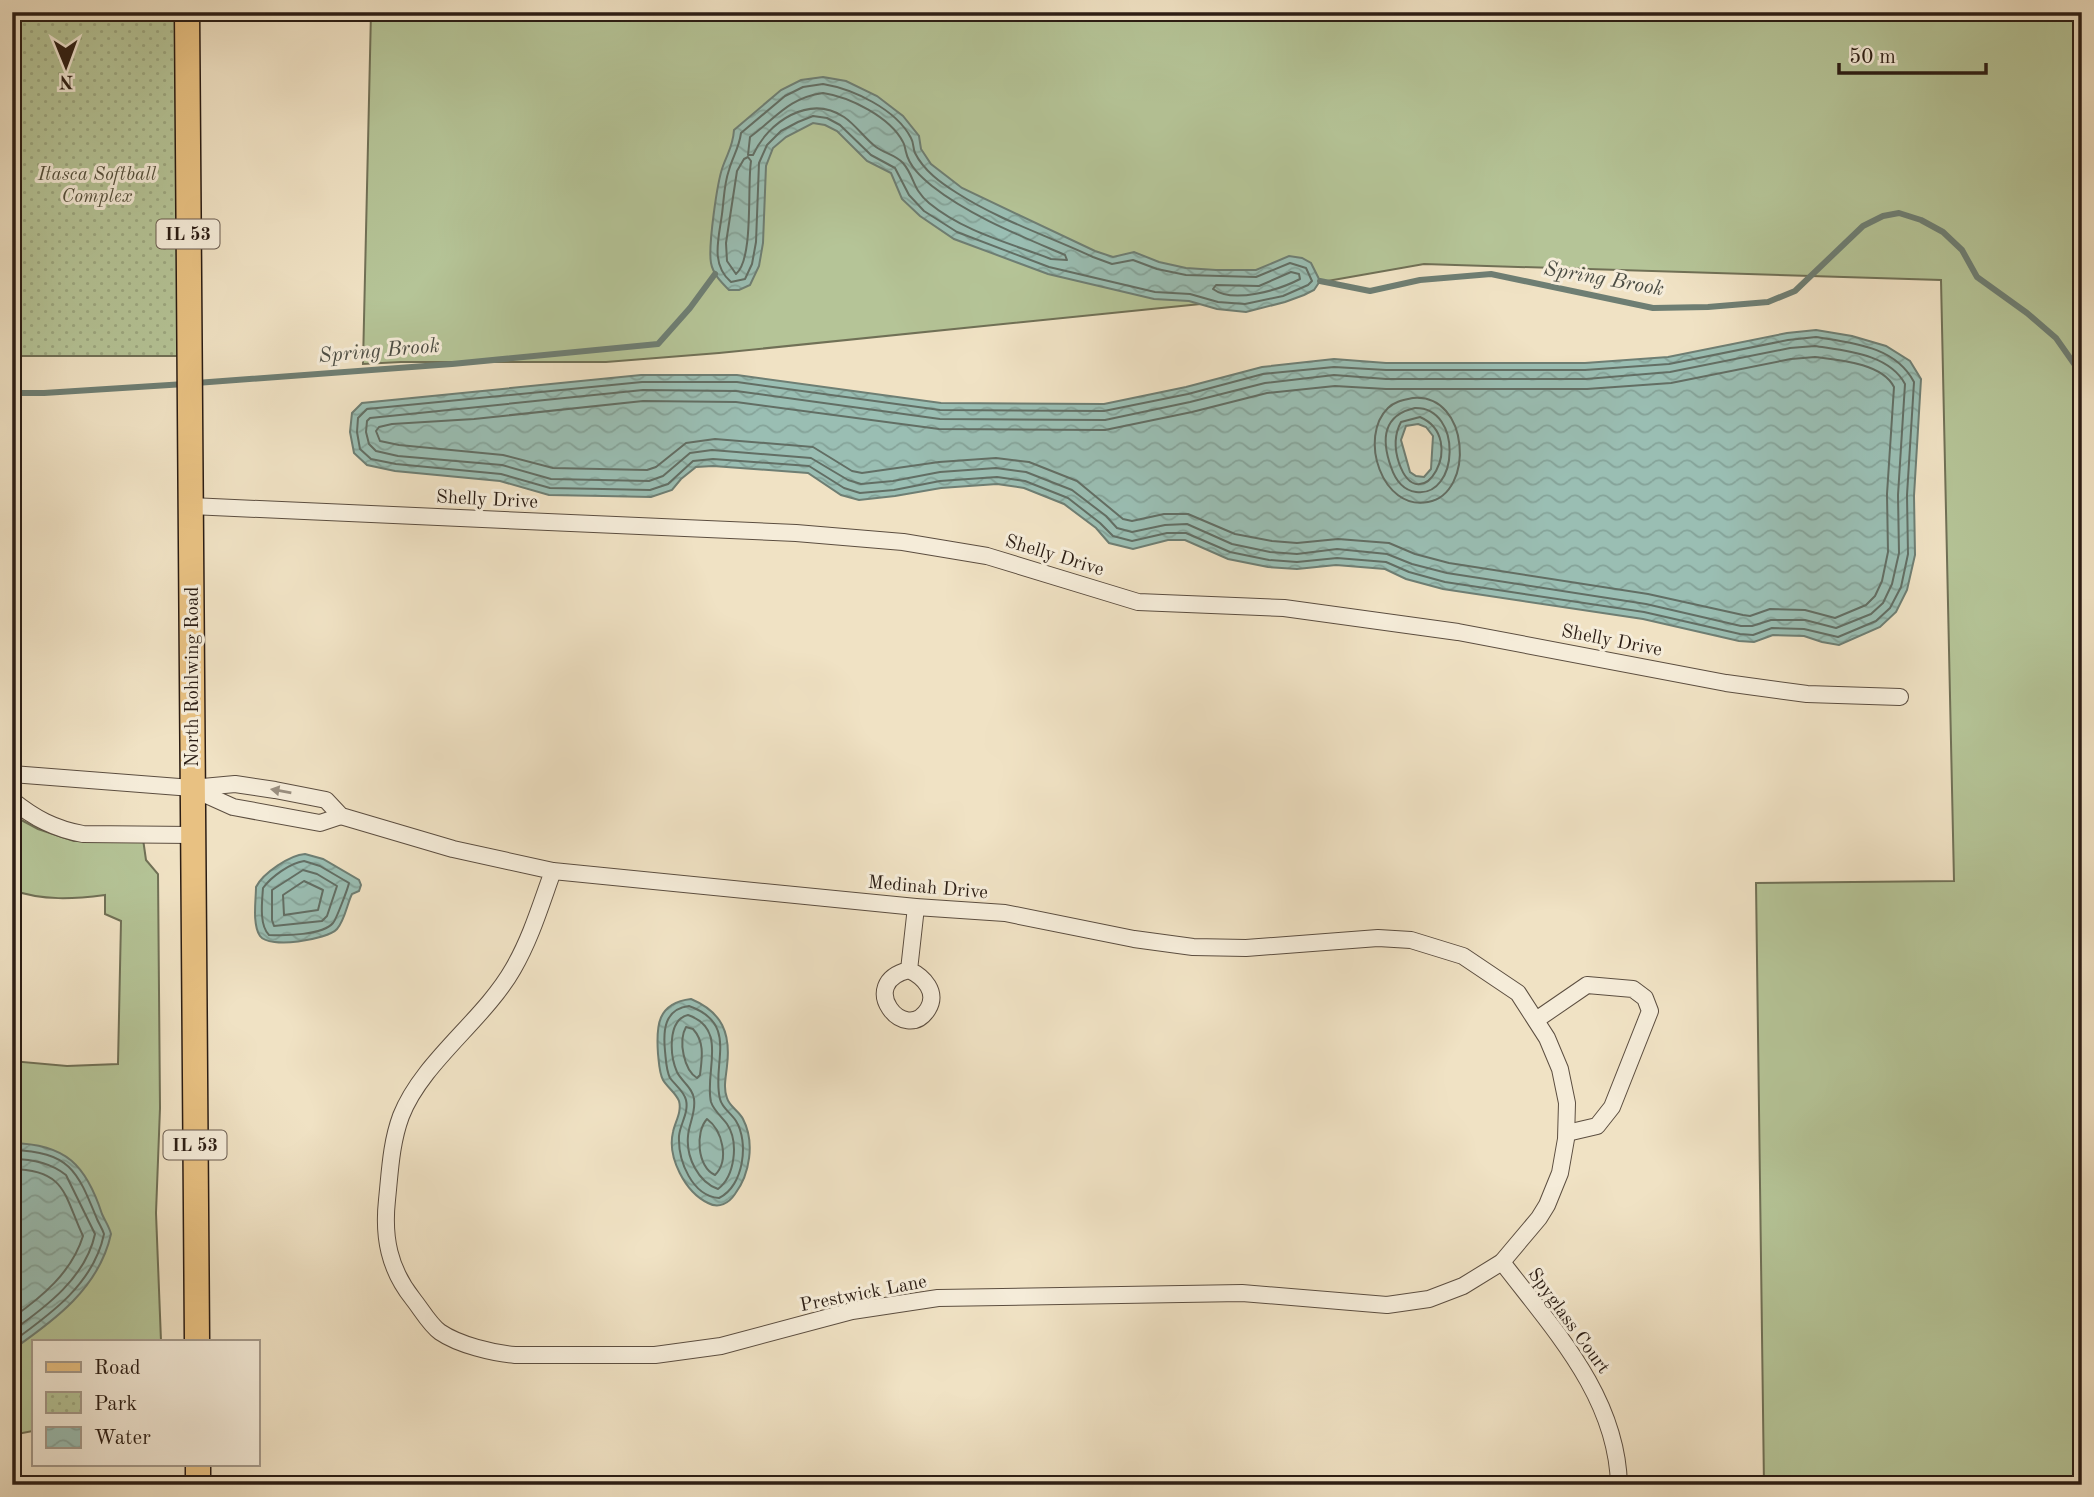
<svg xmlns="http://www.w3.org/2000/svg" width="2094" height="1497" font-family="'Old Standard TT',serif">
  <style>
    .green { fill: #b5c497; stroke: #707056; stroke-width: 2 }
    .park { fill: url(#park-dots); stroke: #707056; stroke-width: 2 }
    .water { fill: url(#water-waves); stroke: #6e7e73; stroke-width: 2; fill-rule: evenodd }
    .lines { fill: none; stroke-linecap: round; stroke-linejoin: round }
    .shore { stroke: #626e64; stroke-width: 2 }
    .stream { stroke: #6e7e73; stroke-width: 6 }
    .street-casing { stroke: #5c4e40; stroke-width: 18 }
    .primary-casing { stroke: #2b1d14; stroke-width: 27 }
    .street { stroke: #f5ecd9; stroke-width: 16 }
    .primary { stroke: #e8c182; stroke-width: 24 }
    .oneway { fill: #9a8f80 }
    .labels { text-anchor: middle; stroke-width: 6; stroke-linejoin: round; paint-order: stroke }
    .shield { fill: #f5ecd9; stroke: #685b4f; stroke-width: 2 }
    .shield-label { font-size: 18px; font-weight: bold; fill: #2b1d14 }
    .park-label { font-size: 19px; font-style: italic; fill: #544f3b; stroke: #f5ecd9 }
    .street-label { font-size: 19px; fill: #2b1d14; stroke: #f5ecd9 }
    .water-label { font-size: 21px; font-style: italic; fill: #4c4d44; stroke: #f5ecd9 }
  </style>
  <defs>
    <pattern id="park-dots" width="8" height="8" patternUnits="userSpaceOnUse" patternTransform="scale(1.75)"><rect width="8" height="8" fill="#b5c497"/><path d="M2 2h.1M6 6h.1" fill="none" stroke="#9ca881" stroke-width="1.8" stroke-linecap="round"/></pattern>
    <pattern id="water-waves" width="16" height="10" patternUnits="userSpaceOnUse" patternTransform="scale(1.75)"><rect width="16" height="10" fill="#9abeb3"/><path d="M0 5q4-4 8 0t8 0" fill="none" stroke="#85a399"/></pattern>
  </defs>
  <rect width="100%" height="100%" fill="#f0e2c4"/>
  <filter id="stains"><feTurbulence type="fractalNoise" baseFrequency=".00286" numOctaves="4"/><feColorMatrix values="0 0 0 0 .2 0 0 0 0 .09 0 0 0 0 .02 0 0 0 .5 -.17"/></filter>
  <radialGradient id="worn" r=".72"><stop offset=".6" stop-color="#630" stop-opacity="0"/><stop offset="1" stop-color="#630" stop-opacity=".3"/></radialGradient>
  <!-- green -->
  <g class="green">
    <path d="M371,12H2082V1485H1764L1756,883L1954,881L1941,280L1424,264L1299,286L1250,299L719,353L606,362H401L363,364Z"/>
    <path d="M12,815L38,829L74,841L143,839L146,860L158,874L160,1108L156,1213L161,1341H33V1431L12,1435V1061L67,1066L118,1064L121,921L105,914V895C74,899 43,901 12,890Z"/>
  </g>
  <!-- park -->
  <g class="park">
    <rect x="12" y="12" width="171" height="344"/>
    <path d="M875,1481V1485H674Z"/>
  </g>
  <!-- water -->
  <g class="water">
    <path d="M823,77L846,81L877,96L903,116L919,136L921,149L931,164L962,188L1095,251L1113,257L1134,252L1159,262L1186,268L1216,270H1256L1289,256L1302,258L1311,263L1320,281L1314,290L1304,295L1285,302L1246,312L1217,309L1189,301L1154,299L1048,274L954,239L920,216L902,199L891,173L867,161L837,131L825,125L813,123L786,137L773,148L766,166L763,243L759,266L750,285L739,290H729C721,282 713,274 711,263C708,247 717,182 723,166C728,152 733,146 734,130L781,90L801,80Z"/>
    <path d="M1816,330L1852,336L1886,346L1910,361L1921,379L1914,496L1915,555L1907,590L1896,612L1880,627L1839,645L1822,642L1804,636L1773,635L1754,642L1739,641L1643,619L1443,589L1406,579L1385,569L1336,565L1297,569L1268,567L1228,559L1185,540H1168L1133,549L1109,543L1096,528L1064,504L1024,488L997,484L941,488L895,496L859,500L841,495L808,473L713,466L696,467L681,479L672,490L651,497L603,496L549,495L500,481L395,471L367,465L354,453L350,432L352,413L362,403L641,375H737L941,403L1104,404L1186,387L1262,367L1334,359L1386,363H1585L1668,357L1787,333ZM1418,424L1426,427L1433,436L1431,469L1424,477L1416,476L1410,472L1401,440L1406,426Z"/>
    <path d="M305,854L323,859L359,880L361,885L359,891L352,894C347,904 345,920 337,929C327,940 269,949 260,936C252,924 256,900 256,887C263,873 290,855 305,854Z"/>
    <path d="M691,999C722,1012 731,1033 727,1066C726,1077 723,1088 727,1098C729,1106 739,1111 743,1119C755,1142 750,1174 735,1194C729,1203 719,1209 708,1203C685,1192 667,1157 673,1132C675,1122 682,1112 679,1101C676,1093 667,1087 663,1080C659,1072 659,1062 658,1054C656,1026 657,1003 691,999Z"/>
    <path d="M12,1143C66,1144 86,1165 102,1214C105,1221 109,1226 111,1234C99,1288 55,1320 12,1350Z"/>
  </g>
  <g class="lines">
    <!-- shore -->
    <g class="shore">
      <path d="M823,84C853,89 896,109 911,138C914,143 913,149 915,153C924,171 941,183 957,193C999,220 1048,236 1093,257L1112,264L1133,260L1157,269L1186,275L1256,277L1290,263L1306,268L1312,281L1308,285L1283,296L1245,304L1218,302L1190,294L1155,292L1049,267L957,232L924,211L909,195L895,168L871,155L840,125L827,118L813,116L798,122L781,131L767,145L759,163L756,242L752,264L745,279L731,282C710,264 719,238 722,214C724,199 724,184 729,170C733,156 739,148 741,133L785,96L803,87Z"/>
      <path d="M823,93C850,97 890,117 903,142C905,145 905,149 906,152C909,166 921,177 932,186C970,216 1021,236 1065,255L1067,260L1051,259C1010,243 964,232 929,203C912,189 915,177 903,163C896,155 884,153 876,147C864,138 856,125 844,117C809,94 768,122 753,155H748L750,137C776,118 788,98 823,93Z"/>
      <path d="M748,157L751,161C747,186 754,259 736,274L727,261L726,243L737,171L744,159Z"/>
      <path d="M1291,272L1299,274L1300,279C1279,290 1233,304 1213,289L1216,285L1259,286Z"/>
      <path d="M1816,337C1852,343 1895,346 1914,382L1907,495L1908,554L1901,587L1890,608L1876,621L1838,637L1804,629L1772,628L1753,635L1740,634L1644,612L1445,582L1409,572L1386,562L1337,558L1297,562L1269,560L1230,552L1186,533H1167L1132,541L1113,536L1100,523L1068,498L1025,481L997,477L940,481L894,490L860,493L844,488L809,466L713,459L693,461L668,484L650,490L603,489L550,488L501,474L396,464L371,459L360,449L357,432L358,418L367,409L642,382H737L940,410L1104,411L1188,394L1263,374L1334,367L1386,370H1585L1669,364L1788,340Z"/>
      <path d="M1815,346C1846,351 1889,354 1905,384L1898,495L1899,553L1892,584L1883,603L1871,614L1836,628L1805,620H1771L1752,626H1741L1646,604L1447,573L1412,564L1387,554L1337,549L1297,554L1270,552L1232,544L1187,524L1165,525L1132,532L1117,528L1106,516L1072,490L1026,472L996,468L940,472L893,481L861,484L848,480L811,458L712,450L690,453L663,476L649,481L551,479L502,465L398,456L376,451L369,444L366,432L367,421L370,418L643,390L736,391L940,419L1105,420L1190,402L1265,383L1334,375L1386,379H1586L1670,372L1790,348Z"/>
      <path d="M1815,357C1839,360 1882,363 1894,387L1887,494L1888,552L1882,581L1875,596L1866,605L1835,618L1805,610L1770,609L1750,616L1743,615L1648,594L1449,563L1415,554L1389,543L1338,539L1297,543L1272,541L1235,534L1188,514H1164L1132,521L1123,519L1077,481L1029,462L996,458L939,462L862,473L852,471L813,447L715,439L686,443L656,467L647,470L553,468L503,455L399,445L380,441L376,431L379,427L392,424L474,419L643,401L736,402L939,429L1105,430L1192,412L1267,393L1335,386L1386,389H1587L1671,383L1791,359Z"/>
      <path d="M1413,398C1470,393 1475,494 1428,502C1382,511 1358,437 1388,408C1395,401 1404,400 1413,398Z"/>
      <path d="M1415,408C1463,407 1459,498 1416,492C1402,490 1395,479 1391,467C1381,439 1383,415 1415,408Z"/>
      <path d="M1420,417C1470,439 1420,523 1399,463C1394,448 1394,435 1401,422Z"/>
      <path d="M304,861L320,866L349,883C348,888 336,920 333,923C323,935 284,936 269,935C259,925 262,902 263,888C271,877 290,863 304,861Z"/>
      <path d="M303,870L317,874L337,886L327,916L322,921L274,926L272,920V890Z"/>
      <path d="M304,881L323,890L318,910L284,915L283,895Z"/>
      <path d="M689,1006C740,1024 711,1064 720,1099C722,1108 731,1113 736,1121C749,1142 744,1186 719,1198C692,1196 678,1161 679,1136C680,1124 689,1113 686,1100C684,1091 675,1085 670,1078C666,1070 666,1060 665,1051C663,1031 664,1009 689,1006Z"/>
      <path d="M688,1015C729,1029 704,1072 711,1102C714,1111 722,1117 727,1124C739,1142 735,1176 718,1189C698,1182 686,1157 688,1136C689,1123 696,1113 694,1099C693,1088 682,1082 677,1072C670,1056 667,1020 688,1015Z"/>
      <path d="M686,1027L693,1029C705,1042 702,1058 700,1075L697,1078C684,1070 678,1041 686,1027Z"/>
      <path d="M707,1119C722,1130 730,1160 715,1175C697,1167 695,1132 707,1119Z"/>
      <path d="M12,1150C70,1152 77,1170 97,1219C99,1224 102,1228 104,1234C94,1283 51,1314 12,1342"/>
      <path d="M12,1159C31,1159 51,1163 66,1175L95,1234C86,1277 46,1307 12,1331"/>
      <path d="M12,1169C67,1170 64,1196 83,1236C72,1272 42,1297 12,1318"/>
    </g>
    <!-- stream -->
    <g class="stream">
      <path d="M1320,281L1370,291L1420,280L1491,274L1653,308L1708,307L1768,302L1795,291L1863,226L1883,216L1899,213L1921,220L1943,232L1962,250L1977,277L2027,313L2056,338L2082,375"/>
      <path d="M196,383L452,364L658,344L690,308L715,274"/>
      <path d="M12,393H44L185,384"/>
    </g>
    <defs>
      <g id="street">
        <path d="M191,506L796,533L903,542L987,556L1138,602L1284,608L1458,632L1726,683L1807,694L1900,697"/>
        <path d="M12,774L192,788L235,784L275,790L326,800L341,816L453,849L553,871L916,907L1005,913L1134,939L1193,947L1246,948L1378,938L1411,940L1463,956L1518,993L1547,1038L1560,1069L1567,1103L1566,1139L1560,1173L1547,1205L1539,1218L1502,1262L1463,1286L1429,1299L1387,1305L1242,1293L938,1298L852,1311L721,1346L655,1355H515C493,1353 459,1345 440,1332C430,1325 421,1309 413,1299C389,1269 383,1237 387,1200C390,1171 391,1143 401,1116C422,1062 484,1020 513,969C531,938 541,904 553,871"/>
        <path d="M193,789L233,807L320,823L341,816"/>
        <path d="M12,800C34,818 55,829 83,834L192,835"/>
        <path d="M909,970C924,977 938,992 928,1009C905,1046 855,983 909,970L916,907"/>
        <path d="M1536,1020L1587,985L1633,989L1645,998L1650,1011L1612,1107L1597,1126L1567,1133"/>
        <path d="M1502,1262C1553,1329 1617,1396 1619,1485"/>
      </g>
      <g id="primary">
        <path d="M187,12L197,1341"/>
        <path d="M198,1464V1485"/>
      </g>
    </defs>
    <!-- street casing -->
    <use href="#street" class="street-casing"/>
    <!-- primary casing -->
    <use href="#primary" class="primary-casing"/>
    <!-- street -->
    <use href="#street" class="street"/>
    <!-- primary -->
    <use href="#primary" class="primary"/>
  </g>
  <!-- one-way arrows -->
  <defs><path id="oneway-solid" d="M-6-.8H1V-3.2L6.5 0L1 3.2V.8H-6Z" transform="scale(1.75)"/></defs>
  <use class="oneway" href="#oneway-solid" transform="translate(281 791) rotate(-170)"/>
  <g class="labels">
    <!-- shield labels -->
    <g class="shield">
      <rect x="156.5" y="219.5" width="63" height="29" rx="5"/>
      <rect x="163.5" y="1130.5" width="63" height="29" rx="5"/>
    </g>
    <g class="shield-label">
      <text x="188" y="240">IL 53</text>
      <text x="195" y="1151">IL 53</text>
    </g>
    <!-- park labels -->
    <g class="park-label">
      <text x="97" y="180">Itasca Softball<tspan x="97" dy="22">Complex</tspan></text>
    </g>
    <!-- street labels -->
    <g class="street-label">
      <text transform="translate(487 498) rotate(3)" y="7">Shelly Drive</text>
      <text transform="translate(1055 554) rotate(17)" y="7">Shelly Drive</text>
      <text transform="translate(1612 639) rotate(11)" y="7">Shelly Drive</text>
      <text transform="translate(191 677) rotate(-90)" y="7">North Rohlwing Road</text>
      <text transform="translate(928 886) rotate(5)" y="7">Medinah Drive</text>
      <text transform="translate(863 1292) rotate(-11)" y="7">Prestwick Lane</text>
      <text transform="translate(1570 1320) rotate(54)" y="7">Spyglass Court</text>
    </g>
    <!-- water labels -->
    <g class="water-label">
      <text transform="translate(1604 278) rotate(10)" y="7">Spring Brook</text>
      <text transform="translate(379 350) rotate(-5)" y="7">Spring Brook</text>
    </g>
  </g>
  <!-- margin -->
  <rect width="2094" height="1497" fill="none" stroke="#f0e2c4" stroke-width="42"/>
  <rect x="14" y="14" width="2066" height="1469" fill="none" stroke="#2b1d14" stroke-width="3.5"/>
  <rect x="21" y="21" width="2052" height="1455" fill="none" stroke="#2b1d14" stroke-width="2"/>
  <!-- legend -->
  <rect x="32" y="1340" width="228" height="126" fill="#f5ecd9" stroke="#a4998a" stroke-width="2"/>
  <rect x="46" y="1362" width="35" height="10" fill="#e8c182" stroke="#a4998a" stroke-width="2"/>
  <text x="94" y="1374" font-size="21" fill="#2b1d14">Road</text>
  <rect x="46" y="1392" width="35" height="21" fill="url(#park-dots)" stroke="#a4998a" stroke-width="2"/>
  <text x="94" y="1410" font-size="21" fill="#2b1d14">Park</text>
  <rect x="46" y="1427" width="35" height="21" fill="url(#water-waves)" stroke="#a4998a" stroke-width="2"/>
  <text x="94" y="1444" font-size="21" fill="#2b1d14">Water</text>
  <!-- north arrow -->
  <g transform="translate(66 66) rotate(179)" stroke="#f5ecd9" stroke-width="5" paint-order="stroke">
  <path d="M0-5L12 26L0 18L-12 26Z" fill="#2b1d14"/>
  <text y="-10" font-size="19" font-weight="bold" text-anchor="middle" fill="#2b1d14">N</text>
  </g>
  <!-- scale -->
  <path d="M1839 63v10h147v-10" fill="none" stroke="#2b1d14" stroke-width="3.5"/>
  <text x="1849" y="63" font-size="21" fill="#2b1d14" stroke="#f5ecd9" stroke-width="5" paint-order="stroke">50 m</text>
  <rect width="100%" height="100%" filter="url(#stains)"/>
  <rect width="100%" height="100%" fill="url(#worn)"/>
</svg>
